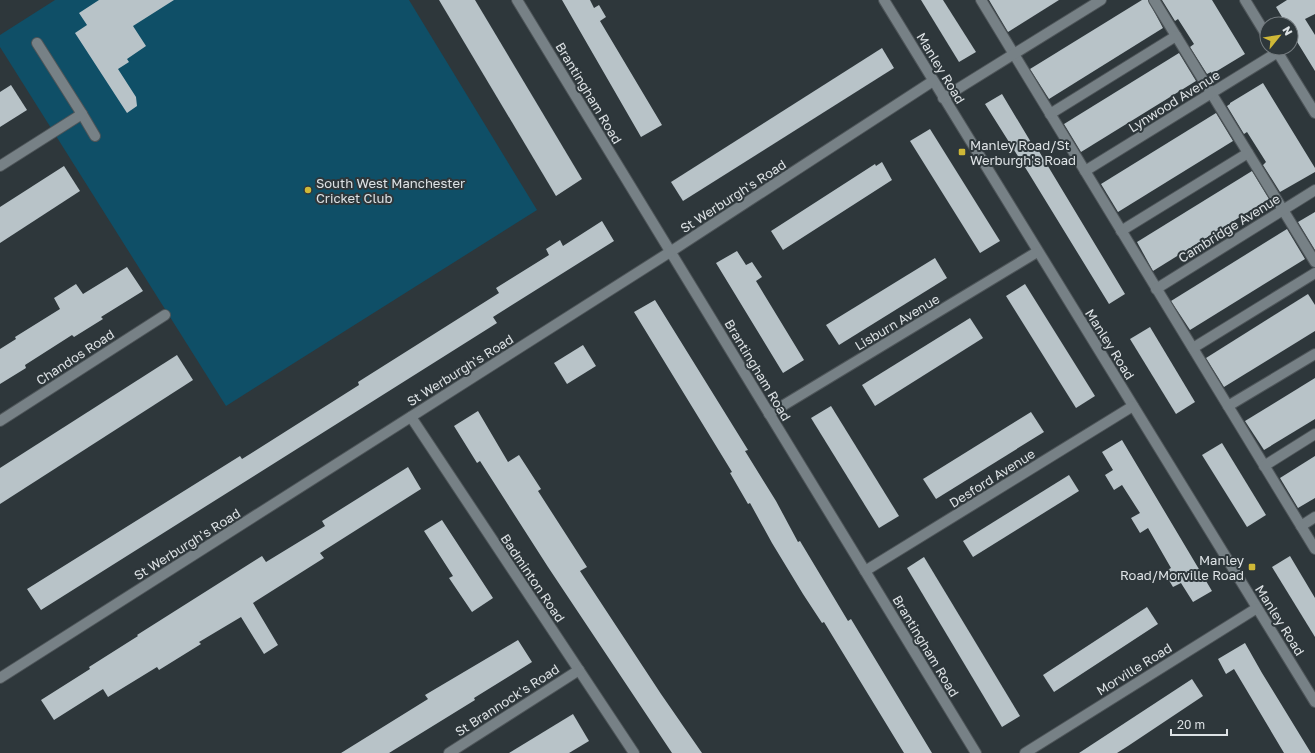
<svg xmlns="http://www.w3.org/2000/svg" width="1315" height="753" font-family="'Golos Text',sans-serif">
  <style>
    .green { fill: #0f4f67 }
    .building { fill: #b8c3c8 }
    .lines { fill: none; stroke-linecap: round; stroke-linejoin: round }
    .minor-casing { stroke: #4e5559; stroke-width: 12 }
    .minor { stroke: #778186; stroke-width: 10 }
    .poi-dot { fill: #cfb837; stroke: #2e373b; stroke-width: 1.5 }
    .labels { text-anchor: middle; stroke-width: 4; stroke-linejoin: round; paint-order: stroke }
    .street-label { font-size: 13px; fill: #dde2e5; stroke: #2e373b }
    .poi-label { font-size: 13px; fill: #dde2e5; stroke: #2e373b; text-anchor: start }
  </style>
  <rect width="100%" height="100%" fill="#2e373b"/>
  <!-- green -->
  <path class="green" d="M55,0H409L537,210L226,406L0,47V35Z"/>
  <!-- building -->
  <g class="building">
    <path d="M99,0H174L133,26L146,46L127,59L129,62L118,69L136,97L137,106L127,113L75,33L87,25L79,13Z"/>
    <path d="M439,0H475L582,179L556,196Z"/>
    <path d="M562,0H590L594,8L599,5L606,17L600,21L662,125L641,137Z"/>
    <path d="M921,0H943L976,52L959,62Z"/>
    <path d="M989,0H1059L1008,32Z"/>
    <path d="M1142,0H1148L1163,28L1049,99L1030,69Z"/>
    <path d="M1162,0H1212L1245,54L1212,74L1211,72L1207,74L1190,47L1194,44L1178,19L1175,21Z"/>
    <path d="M1287,0H1315V14L1305,19L1315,35V71L1291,32V24H1286L1276,7Z"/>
    <path d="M882,48L894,68L683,201L671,182Z"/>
    <path d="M1179,53L1196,81L1081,152L1064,124Z"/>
    <path d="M1263,83L1315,168V172L1280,192L1263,165L1266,162L1247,132L1244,134L1227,106L1230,104V103Z"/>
    <path d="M11,85L27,110L0,127V92Z"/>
    <path d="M1002,94L1032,144L1034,143L1125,294L1109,304L1028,172L985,104Z"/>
    <path d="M1216,113L1233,141L1118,212L1101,184Z"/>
    <path d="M930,129L1000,241L980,253L910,141Z"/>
    <path d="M882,162L892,180L783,250L771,231L875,164L876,166Z"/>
    <path d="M64,166L80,191L0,243V207Z"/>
    <path d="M1252,171L1269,199L1153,271L1137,242Z"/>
    <path d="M1315,212V250L1298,222Z"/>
    <path d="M602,221L614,241L493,317L497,323L41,610L27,589L240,456L242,459L359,385L358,382L499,293L496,288L549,255L546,249L560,240L563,246Z"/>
    <path d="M1287,229L1305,259L1190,330L1171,301Z"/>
    <path d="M737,251L746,265L752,262L762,277L756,281L804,360L783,373L716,263Z"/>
    <path d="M935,258L947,278L839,345L826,325Z"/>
    <path d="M127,267L143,291L101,317L103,319L74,337L72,335L25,365L26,368L0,384V349L16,339L15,337L60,309L54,298L76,284L83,294Z"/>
    <path d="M1025,284L1095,396L1076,408L1006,296Z"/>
    <path d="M1308,294L1315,305V331L1224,387L1206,358Z"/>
    <path d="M655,300L748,450L745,451L776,501L798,542L800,541L848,621L851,619L932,753H904L824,622L822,623L803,594L772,543L750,503L748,504L730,473L732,472L634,312Z"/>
    <path d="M970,318L983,338L875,406L862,385Z"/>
    <path d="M1150,327L1195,402L1176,414L1130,339Z"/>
    <path d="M583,345L596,366L567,384L554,363Z"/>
    <path d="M177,355L193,380L0,504V468Z"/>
    <path d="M1315,378V419L1264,450L1245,421Z"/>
    <path d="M831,406L899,516L879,528L811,418Z"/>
    <path d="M478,411L508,462L519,455L541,489L538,491L587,567L580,571L661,694L702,753H672L548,567L480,461L477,463L454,426Z"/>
    <path d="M1031,412L1044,432L936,499L923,479Z"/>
    <path d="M1122,440L1212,591L1193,602L1181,583L1173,587L1164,572L1171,568L1148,528L1140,533L1131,518L1140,513L1122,485L1114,490L1105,475L1113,470L1102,452Z"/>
    <path d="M1222,443L1266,515L1247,527L1202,455Z"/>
    <path d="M1315,456V498L1298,508L1280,478Z"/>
    <path d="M408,467L421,489L320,553L324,558L253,603L278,645L264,654L241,617L199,642L201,644L159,670L157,667L108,697L103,689L54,720L41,700L90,669L89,667L138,636L137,635L262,556L266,562L325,526L322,521Z"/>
    <path d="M1069,475L1079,491L973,557L963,541Z"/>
    <path d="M442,520L493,598L472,612L449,578L453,576L424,531Z"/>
    <path d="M1290,556L1315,598V637L1272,567Z"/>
    <path d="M924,557L1020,716L1002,727L907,568Z"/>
    <path d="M1147,607L1158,624L1054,692L1043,675Z"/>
    <path d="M518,640L532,662L474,698L475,700L389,753H341L428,699L425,695Z"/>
    <path d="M1245,643L1262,673L1311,753H1284L1234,669L1226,674L1218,659Z"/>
    <path d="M1192,679L1203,696L1128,746L1117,753H1079Z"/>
    <path d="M573,714L589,741L569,753H509Z"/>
  </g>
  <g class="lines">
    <defs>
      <g id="minor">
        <path d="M517,0L976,753"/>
        <path d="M884,0L1315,702"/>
        <path d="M981,0L1315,549"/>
        <path d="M1154,0L1315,262"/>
        <path d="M1245,0L1267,36"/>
        <path d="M1275,48L1315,113"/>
        <path d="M943,98L1101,0"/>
        <path d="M82,114L95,136"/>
        <path d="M1050,114L1176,36"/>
        <path d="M0,166L82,114L37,43"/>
        <path d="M1085,171L1278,52"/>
        <path d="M1121,231L1248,153"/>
        <path d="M1156,289L1315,190"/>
        <path d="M1193,348L1315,273"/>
        <path d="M1228,406L1315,354"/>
        <path d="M769,414L1037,252"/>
        <path d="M411,417L634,753"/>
        <path d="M0,421L165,315"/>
        <path d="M1264,466L1315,434"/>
        <path d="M1301,526L1315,517"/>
        <path d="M865,571L1133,406"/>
        <path d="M0,678L670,252L933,81"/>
        <path d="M449,753L579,670"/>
        <path d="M1025,753L1257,608"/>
      </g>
    </defs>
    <!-- minor casing -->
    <use href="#minor" class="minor-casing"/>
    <!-- minor -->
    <use href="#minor" class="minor"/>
  </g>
  <!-- markers -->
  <g class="poi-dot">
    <rect x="958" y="148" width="8" height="8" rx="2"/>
    <circle cx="308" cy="190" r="4"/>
    <rect x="1248" y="563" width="8" height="8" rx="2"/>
  </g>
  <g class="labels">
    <!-- street labels -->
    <g class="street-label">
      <text transform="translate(941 68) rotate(59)" y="5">Manley Road</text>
      <text transform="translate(589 93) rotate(59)" y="5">Brantingham Road</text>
      <text transform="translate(1174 101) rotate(-32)" y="5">Lynwood Avenue</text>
      <text transform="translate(733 196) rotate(-33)" y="5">St Werburgh's Road</text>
      <text transform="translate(1229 228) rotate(-32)" y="5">Cambridge Avenue</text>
      <text transform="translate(897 322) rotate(-31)" y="5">Lisburn Avenue</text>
      <text transform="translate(1110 344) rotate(58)" y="5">Manley Road</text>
      <text transform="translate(75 357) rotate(-33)" y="5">Chandos Road</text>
      <text transform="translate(460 370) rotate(-32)" y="5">St Werburgh's Road</text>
      <text transform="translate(758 370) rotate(59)" y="5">Brantingham Road</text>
      <text transform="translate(992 478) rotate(-32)" y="5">Desford Avenue</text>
      <text transform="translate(187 544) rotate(-32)" y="5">St Werburgh's Road</text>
      <text transform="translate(533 578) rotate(56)" y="5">Badminton Road</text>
      <text transform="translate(1280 620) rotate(58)" y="5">Manley Road</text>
      <text transform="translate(926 646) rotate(59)" y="5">Brantingham Road</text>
      <text transform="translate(1134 669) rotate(-32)" y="5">Morville Road</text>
      <text transform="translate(507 700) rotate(-33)" y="5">St Brannock's Road</text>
    </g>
    <!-- poi labels -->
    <g class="poi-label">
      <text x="970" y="150">Manley Road/St<tspan x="970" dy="15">Werburgh's Road</tspan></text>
      <text x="316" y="188">South West Manchester<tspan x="316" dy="15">Cricket Club</tspan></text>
      <text x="1244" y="565" text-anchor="end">Manley<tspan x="1244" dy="15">Road/Morville Road</tspan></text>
    </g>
  </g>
  <!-- north arrow -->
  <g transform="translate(1279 36) rotate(60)"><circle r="19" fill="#2e373b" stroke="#747b7f"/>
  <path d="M0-3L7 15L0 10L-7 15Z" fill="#cfb837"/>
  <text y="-6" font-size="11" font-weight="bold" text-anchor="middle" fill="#dde2e5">N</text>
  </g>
  <!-- scale -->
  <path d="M1171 729v6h56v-6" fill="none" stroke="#dde2e5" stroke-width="2"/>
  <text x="1177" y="729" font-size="12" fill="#dde2e5" stroke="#2e373b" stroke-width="3" paint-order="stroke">20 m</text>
</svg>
